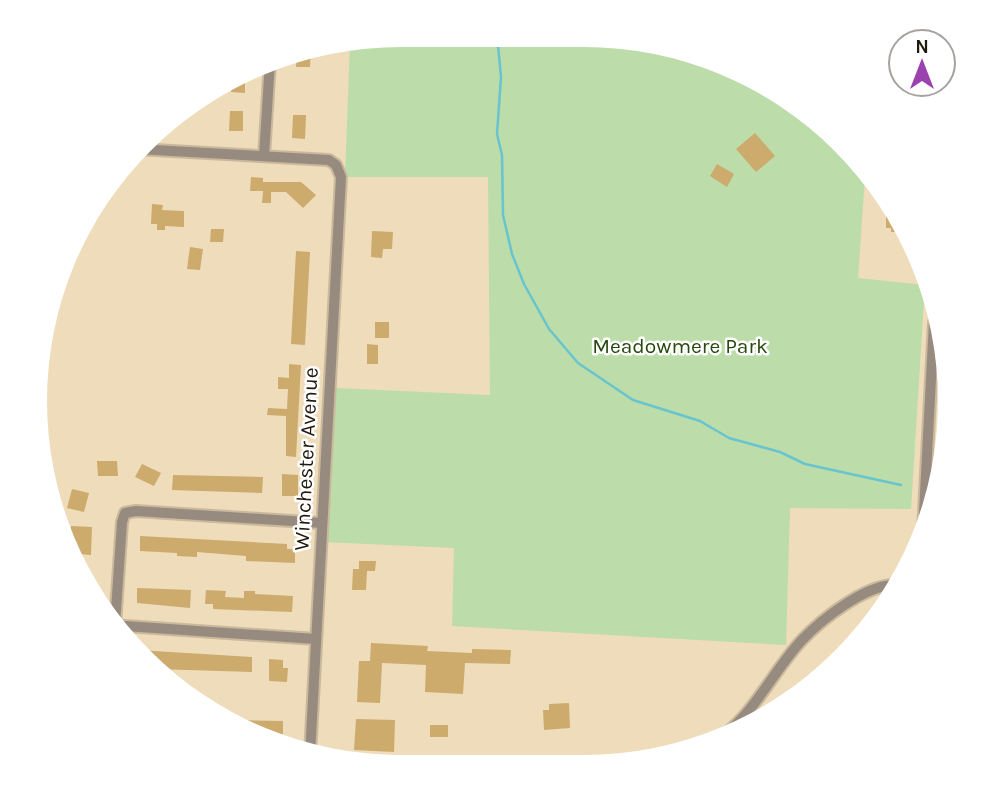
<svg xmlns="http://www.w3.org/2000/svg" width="985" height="802" font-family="Karla,sans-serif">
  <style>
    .green { fill: #bcdca9 }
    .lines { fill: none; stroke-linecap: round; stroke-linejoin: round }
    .stream { stroke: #68c4ce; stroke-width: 2.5 }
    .building { fill: #ccab6d }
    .minor-casing { stroke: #cab99c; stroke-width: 14 }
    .minor { stroke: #978a7f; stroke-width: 10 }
    .labels { text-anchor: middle; stroke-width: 5; stroke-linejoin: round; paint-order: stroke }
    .park-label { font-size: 21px; fill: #28490d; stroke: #fff }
    .street-label { font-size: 21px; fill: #20190d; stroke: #fff }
  </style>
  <rect width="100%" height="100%" fill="#efdcbb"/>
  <!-- green -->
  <path class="green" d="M401,35L608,36L724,63L826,126L865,177L858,278L925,285L911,509L790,508L786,645L452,626L454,548L324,542L336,388L490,395L488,177H345L350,42Z"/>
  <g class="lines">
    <!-- stream -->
    <path class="stream" d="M497,35L501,77L497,134L502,155L503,215L512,254L524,284L549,329L578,363L633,400L700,421L729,438L780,452L805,464L901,485"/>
  </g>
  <!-- building -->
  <g class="building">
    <path d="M304,48L311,49L310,67H296L297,51Z"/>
    <path d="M236,77H245V93L231,92L232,78Z"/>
    <path d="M230,111H243V131H229Z"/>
    <path d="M293,115H306L305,139L292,138Z"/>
    <path d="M755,133L775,156L756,172L736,149Z"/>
    <path d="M717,164L734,174L727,187L710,176Z"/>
    <path d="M251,177L263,178V182H301L316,195L303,208L286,192H271V203H262L263,191H250Z"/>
    <path d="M152,204L163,205L162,210L184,211V227L165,226V230H157V224H151Z"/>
    <path d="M886,205L903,227L907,232H891V228H886Z"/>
    <path d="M211,229H224L223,242H210Z"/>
    <path d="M372,231L393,232L392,249H383L382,258L371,257Z"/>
    <path d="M190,247L203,249L200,270L187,269Z"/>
    <path d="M296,251L310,252L305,345L291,344Z"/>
    <rect x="375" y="322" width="14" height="16"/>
    <path d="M367,344L378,345V364H367Z"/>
    <path d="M289,364L301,365L296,457L286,456V416L267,415L268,408L287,409L288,389H278V377L289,378Z"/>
    <path d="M97,461H117L118,476H98Z"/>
    <path d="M142,464L161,473L154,486L135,477Z"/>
    <path d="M282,474L298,475V496H282Z"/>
    <path d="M173,475L263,477L262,493L172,490Z"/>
    <path d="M72,489L89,493L84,512L67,508Z"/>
    <path d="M71,526L92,527L91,555L80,554V550H70Z"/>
    <path d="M140,536L287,544V549H295V563L246,561V556L197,552V557L177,556V553L140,551Z"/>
    <path d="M359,561H376L375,571H367L366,590H352L353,569H359Z"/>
    <path d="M137,588L191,590L190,608L137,603Z"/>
    <path d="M206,590L226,591L225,597L244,598V591H255V594L293,596L292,612L213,609V604H205Z"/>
    <path d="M371,643L428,646L427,651L472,653V649L511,650L510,664L465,663L463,694L425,692L426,665L382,663L380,703L357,702L359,661H370Z"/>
    <path d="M137,650L252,657V672L156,669Z"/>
    <path d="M269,659L283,660V668H288L287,682L269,681Z"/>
    <path d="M569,703L570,728L544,730L543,710H549V704Z"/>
    <path d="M356,719L395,720L394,752L354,750Z"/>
    <path d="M236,720L283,721V734H264Z"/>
    <rect x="430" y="725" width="18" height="12"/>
  </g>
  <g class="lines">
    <defs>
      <g id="minor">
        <path d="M137,149L329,160L336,165L341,177L310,755"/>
        <path d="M264,156L270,62"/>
        <path d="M923,531L934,322"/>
        <path d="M111,625L316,639"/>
        <path d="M115,625L122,522L125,513L136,511L322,523"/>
        <path d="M724,735C757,709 774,670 802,640C822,619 863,587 892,585"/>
      </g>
    </defs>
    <!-- minor casing -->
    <use href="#minor" class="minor-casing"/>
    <!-- minor -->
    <use href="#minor" class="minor"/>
  </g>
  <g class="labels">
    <!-- park labels -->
    <g class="park-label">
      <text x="680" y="353">Meadowmere Park</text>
    </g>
    <!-- street labels -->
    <g class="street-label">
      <text transform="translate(306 459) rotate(-87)" y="7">Winchester Avenue</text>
    </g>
  </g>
  <!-- crop -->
  <path d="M0 0H985V802H0ZM401 47H584A354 354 0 0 1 938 401V401A354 354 0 0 1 584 755H401A354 354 0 0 1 47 401V401A354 354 0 0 1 401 47Z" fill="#fff" fill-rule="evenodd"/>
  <!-- north arrow -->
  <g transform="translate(922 63)"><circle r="33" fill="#ffffff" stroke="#a6a39e" stroke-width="2"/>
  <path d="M0-5L12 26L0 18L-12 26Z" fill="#9a42ae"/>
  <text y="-10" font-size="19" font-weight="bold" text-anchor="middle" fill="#20190d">N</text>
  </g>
</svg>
